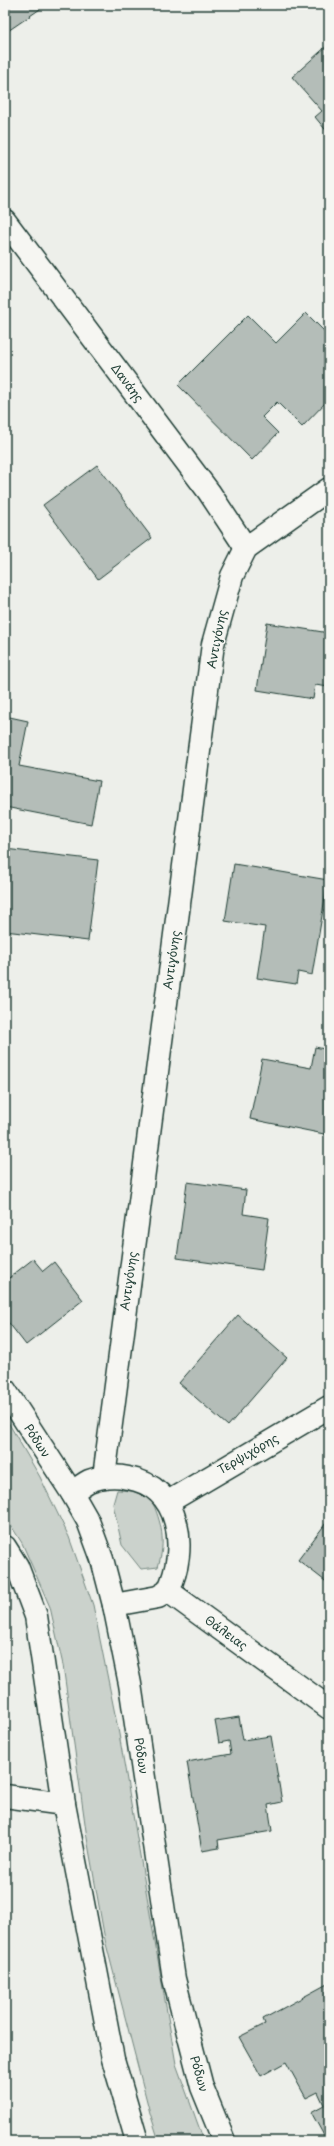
<svg xmlns="http://www.w3.org/2000/svg" width="334" height="2146" font-family="'Playpen Sans',sans-serif">
  <style>
    .green { fill: #cbd2cc; stroke: #758880 }
    .building { fill: #b4bdb8; stroke: #1f3d34 }
    .lines { fill: none; stroke-linecap: round; stroke-linejoin: round }
    .minor-casing { stroke: #1f3d34; stroke-width: 25 }
    .tertiary-casing { stroke: #1f3d34; stroke-width: 25 }
    .minor { stroke: #f6f6f2; stroke-width: 22 }
    .tertiary { stroke: #f6f6f2; stroke-width: 22 }
    .labels { text-anchor: middle; stroke-width: 3; stroke-linejoin: round; paint-order: stroke }
    .street-label { font-size: 12px; fill: #1f3d34; stroke: #f6f6f2 }
  </style>
  <rect width="100%" height="100%" fill="#edefea"/>
  <filter id="ink" filterUnits="userSpaceOnUse"><feTurbulence type="fractalNoise" baseFrequency=".025" numOctaves="2"/><feDisplacementMap in="SourceGraphic" scale="8" xChannelSelector="R" yChannelSelector="G"/><feConvolveMatrix kernelMatrix="1 2 1 2 8 2 1 2 1" color-interpolation-filters="sRGB"/></filter>
  <g filter="url(#ink)">
    <!-- green -->
    <g class="green">
      <path d="M5,1417L40,1477L69,1537L93,1605L119,1734L176,2064L204,2141H159L150,2113L105,1940L87,1838L63,1665L50,1607L22,1543L5,1516Z"/>
      <path d="M117,1490L133,1491L151,1499C162,1523 166,1541 158,1567L141,1569L122,1545L113,1504Z"/>
    </g>
    <!-- building -->
    <g class="building">
      <path d="M5,5H46L5,33Z"/>
      <path d="M329,44V134L315,117L322,111L292,77Z"/>
      <path d="M306,313L329,336V399L302,427L277,402L262,417L278,433L252,460L178,385L248,315L276,343Z"/>
      <path d="M97,465L152,538L98,579L43,505Z"/>
      <path d="M267,623L329,633V687L315,685L313,699L257,690Z"/>
      <path d="M5,716L28,721L19,766L99,781L91,824L5,807Z"/>
      <path d="M5,849L98,860L88,941L5,931Z"/>
      <path d="M234,864L328,880L312,975L298,972L296,984L257,978L265,927L225,921Z"/>
      <path d="M315,1047L329,1050V1135L250,1119L262,1059L311,1068Z"/>
      <path d="M187,1182L246,1190L243,1214L269,1218L262,1270L177,1258Z"/>
      <path d="M33,1259L43,1271L54,1262L83,1300L26,1345L5,1318V1281Z"/>
      <path d="M238,1315L287,1358L228,1426L179,1383Z"/>
      <path d="M329,1519V1584L298,1560Z"/>
      <path d="M239,1717L243,1740L271,1736L282,1802L268,1805L272,1831L218,1840L219,1848L202,1851L187,1762L231,1754L229,1741L219,1743L215,1721Z"/>
      <path d="M329,1983V2141H327L311,2112L324,2105L318,2092L306,2098L286,2062L261,2076L239,2037L265,2024L263,2019Z"/>
    </g>
    <g class="lines">
      <defs>
        <g id="minor">
          <path d="M5,221L209,492L246,548"/>
          <path d="M104,1477L213,644L232,576L246,548L329,489"/>
          <path d="M72,1493C77,1489 83,1484 89,1481C102,1476 116,1475 128,1478C182,1487 188,1550 168,1591"/>
          <path d="M168,1502L329,1407"/>
          <path d="M114,1605L158,1597L168,1591L329,1708"/>
          <path d="M5,1796L64,1804"/>
        </g>
        <g id="tertiary">
          <path d="M5,1390L72,1493L88,1521L102,1559L114,1605L130,1684L174,1979L202,2087L224,2141"/>
          <path d="M5,1547L17,1566L36,1616L64,1804L113,2059L137,2141"/>
        </g>
      </defs>
      <!-- minor casing -->
      <use href="#minor" class="minor-casing"/>
      <!-- tertiary casing -->
      <use href="#tertiary" class="tertiary-casing"/>
      <!-- minor -->
      <use href="#minor" class="minor"/>
      <!-- tertiary -->
      <use href="#tertiary" class="tertiary"/>
    </g>
  </g>
  <g class="labels">
    <!-- street labels -->
    <g class="street-label">
      <text transform="translate(127 383) rotate(53)" y="4">Δανάης</text>
      <text transform="translate(217 639) rotate(-79)" y="4">Αντιγόνης</text>
      <text transform="translate(172 960) rotate(-82)" y="4">Αντιγόνης</text>
      <text transform="translate(129 1281) rotate(-82)" y="4">Αντιγόνης</text>
      <text transform="translate(37 1441) rotate(57)" y="4">Ρόδων</text>
      <text transform="translate(248 1454) rotate(-30)" y="4">Τερψιχόρης</text>
      <text transform="translate(226 1633) rotate(36)" y="4">Θάλειας</text>
      <text transform="translate(141 1756) rotate(81)" y="4">Ρόδων</text>
      <text transform="translate(199 2074) rotate(74)" y="4">Ρόδων</text>
    </g>
  </g>
  <!-- margin -->
  <rect width="334" height="2146" fill="none" stroke="#f6f6f2" stroke-width="20"/>
  <rect x="10" y="10" width="314" height="2126" fill="none" stroke="#1f3d34" stroke-width="1.5" filter="url(#ink)"/>
</svg>
